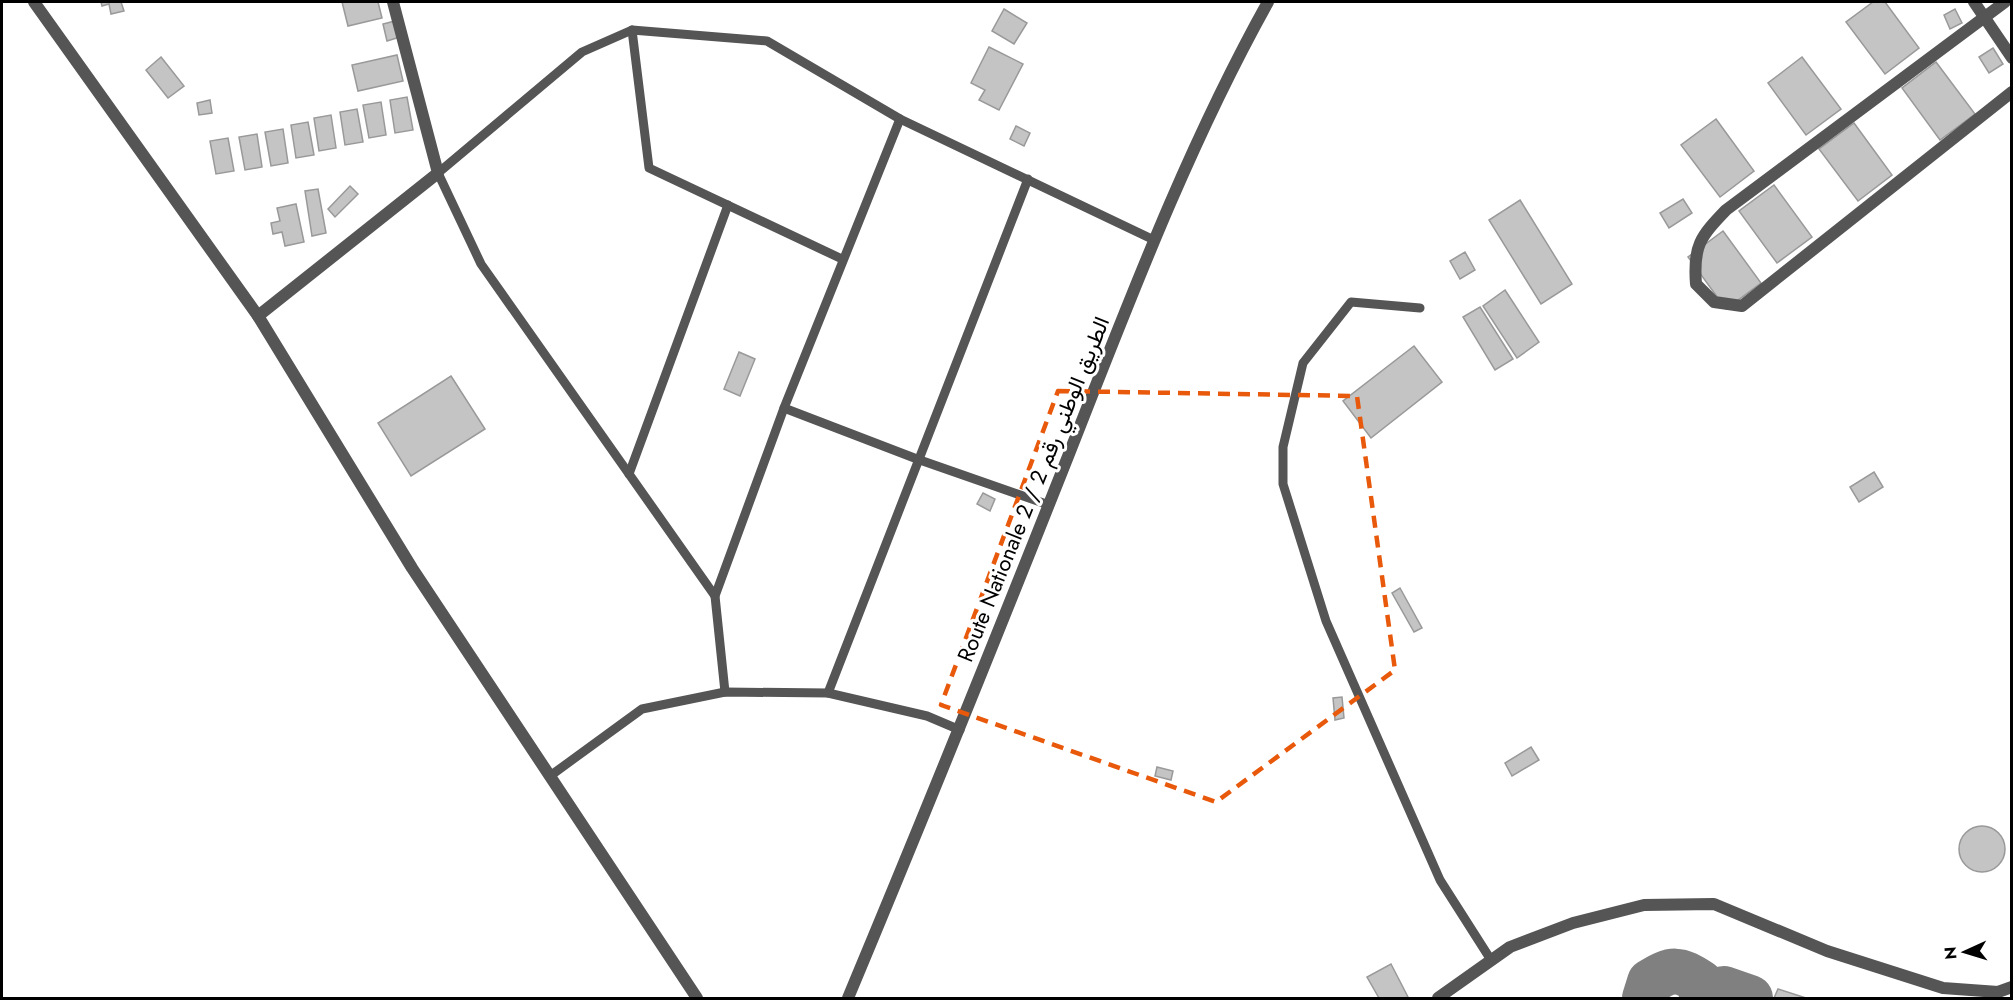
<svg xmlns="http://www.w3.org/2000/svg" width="2013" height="1000" font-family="Jost,Vazirmatn,sans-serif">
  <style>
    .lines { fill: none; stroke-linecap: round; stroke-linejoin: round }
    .taxiway { stroke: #808080; stroke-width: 46 }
    .building { fill: #c4c4c4; stroke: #999; stroke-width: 1.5 }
    .service { stroke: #555; stroke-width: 9 }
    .minor { stroke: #555; stroke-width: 12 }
    .marked { fill: none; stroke: #e8590c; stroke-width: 4.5; stroke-dasharray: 12 8; stroke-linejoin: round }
    .labels { text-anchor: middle; stroke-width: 6; stroke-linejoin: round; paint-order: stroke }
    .street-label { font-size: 22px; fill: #000; stroke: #fff }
  </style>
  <rect width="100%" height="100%" fill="#fff"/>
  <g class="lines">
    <!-- taxiway -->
    <g class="taxiway">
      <path d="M1645,998L1650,982C1672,968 1679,968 1701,983L1702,998"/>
      <path d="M1709,998L1724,989L1750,998"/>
    </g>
  </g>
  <!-- building -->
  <g class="building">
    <path d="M101,2H121L124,11L111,14L109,4L102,6Z"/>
    <path d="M342,2H378L382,18L348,26Z"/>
    <path d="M1873,2H1885L1919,48L1885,74L1846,22Z"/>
    <path d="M1004,9L1027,23L1014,44L992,31Z"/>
    <path d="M1955,9L1962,23L1950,29L1944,15Z"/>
    <path d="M395,21L400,37L387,41L383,24Z"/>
    <path d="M989,47L1023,64L999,110L979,100L985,90L971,83Z"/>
    <path d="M1993,48L2003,64L1989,73L1979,57Z"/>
    <path d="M397,55L403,81L358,91L352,65Z"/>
    <path d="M161,57L184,86L168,98L146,70Z"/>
    <path d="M1802,57L1841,109L1806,135L1768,83Z"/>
    <path d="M1936,62L1975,114L1940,140L1902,88Z"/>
    <path d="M407,97L413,130L395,133L390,100Z"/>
    <path d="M210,100L212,113L199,115L197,103Z"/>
    <path d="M381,102L386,135L369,138L363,105Z"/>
    <path d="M357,109L363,142L345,145L340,112Z"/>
    <path d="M331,115L336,148L319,151L314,118Z"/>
    <path d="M1716,119L1754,171L1720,197L1681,145Z"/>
    <path d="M308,122L314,155L296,158L291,125Z"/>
    <path d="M1854,123L1892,175L1858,201L1819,149Z"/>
    <path d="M1016,126L1030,133L1024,146L1010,139Z"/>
    <path d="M283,129L288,163L271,166L265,132Z"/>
    <path d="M257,134L262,167L245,170L239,137Z"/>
    <path d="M228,138L234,171L216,174L210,141Z"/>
    <path d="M1774,185L1812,237L1777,263L1739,211Z"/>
    <path d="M350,186L358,194L335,217L328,209Z"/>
    <path d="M318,189L326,233L312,236L305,191Z"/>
    <path d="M1683,199L1692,213L1669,228L1660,213Z"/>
    <path d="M1520,200L1572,284L1541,304L1489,220Z"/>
    <path d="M296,204L304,242L285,246L282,232L273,234L271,223L280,221L277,208Z"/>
    <path d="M1723,231L1761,283L1726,309L1688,257Z"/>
    <path d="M1465,252L1475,270L1460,279L1450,261Z"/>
    <path d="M1505,290L1539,342L1517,358L1483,306Z"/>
    <path d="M1480,307L1513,359L1495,370L1463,317Z"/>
    <path d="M1414,346L1442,382L1371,438L1343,401Z"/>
    <path d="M739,352L755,359L740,396L724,389Z"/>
    <path d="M451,376L485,429L411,476L378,423Z"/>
    <path d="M1874,472L1883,487L1859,502L1850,487Z"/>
    <path d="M983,493L995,499L990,511L977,504Z"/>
    <path d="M1400,588L1422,628L1414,632L1392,593Z"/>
    <path d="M1342,697L1344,718L1335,720L1333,698Z"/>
    <path d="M1531,747L1539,760L1512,776L1505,763Z"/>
    <path d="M1157,767L1173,771L1171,780L1155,776Z"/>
    <circle cx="1982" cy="849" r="23"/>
    <path d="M1391,964L1408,997L1405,998H1379L1367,977Z"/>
    <path d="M1778,989L1806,998H1774Z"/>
  </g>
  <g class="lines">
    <!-- service -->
    <g class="service">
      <path d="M632,30L649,168L842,259"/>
      <path d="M1420,308L1351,302L1303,363L1283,447V484L1326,621L1440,880L1491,960"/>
      <path d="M784,408L917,459L1049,505"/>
      <path d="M629,474L728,205"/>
      <path d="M715,596L481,264L438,173L582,52L632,30L767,41L900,119L1154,240"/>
      <path d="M725,692L715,596L784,408L900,119"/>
      <path d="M828,693L1028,179"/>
      <path d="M550,776L642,709L725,692L828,693L927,716L960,730"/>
    </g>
    <!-- minor -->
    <g class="minor">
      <path d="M34,2L258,316L412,568L697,998"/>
      <path d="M1974,2L2012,58"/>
      <path d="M2005,2L1726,210C1700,237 1693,246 1696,284L1714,302L1742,306L2012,92"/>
      <path d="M258,316L438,173L393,2"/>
      <path d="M848,998C922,821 994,643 1065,464C1127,307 1186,149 1268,2"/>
      <path d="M1438,998L1510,947L1573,923L1644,905L1714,904L1827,951L1943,988L1998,992L2012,987"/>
    </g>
  </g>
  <!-- marked area -->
  <path class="marked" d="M1058,391L1357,396L1395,670L1216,802L941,705Z"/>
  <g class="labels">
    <!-- street labels -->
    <g class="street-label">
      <text transform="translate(1033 489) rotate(-68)" y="8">Route Nationale 2 / الطريق الوطني رقم 2</text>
    </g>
  </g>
  <!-- border -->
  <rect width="2013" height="1000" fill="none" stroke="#000000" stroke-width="6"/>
  <!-- north arrow -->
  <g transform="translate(1965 952) rotate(266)" stroke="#ffffff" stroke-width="4.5" paint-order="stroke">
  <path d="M0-4.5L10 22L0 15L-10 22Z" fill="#000000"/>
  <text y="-9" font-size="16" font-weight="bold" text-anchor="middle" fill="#000000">N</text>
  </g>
</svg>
